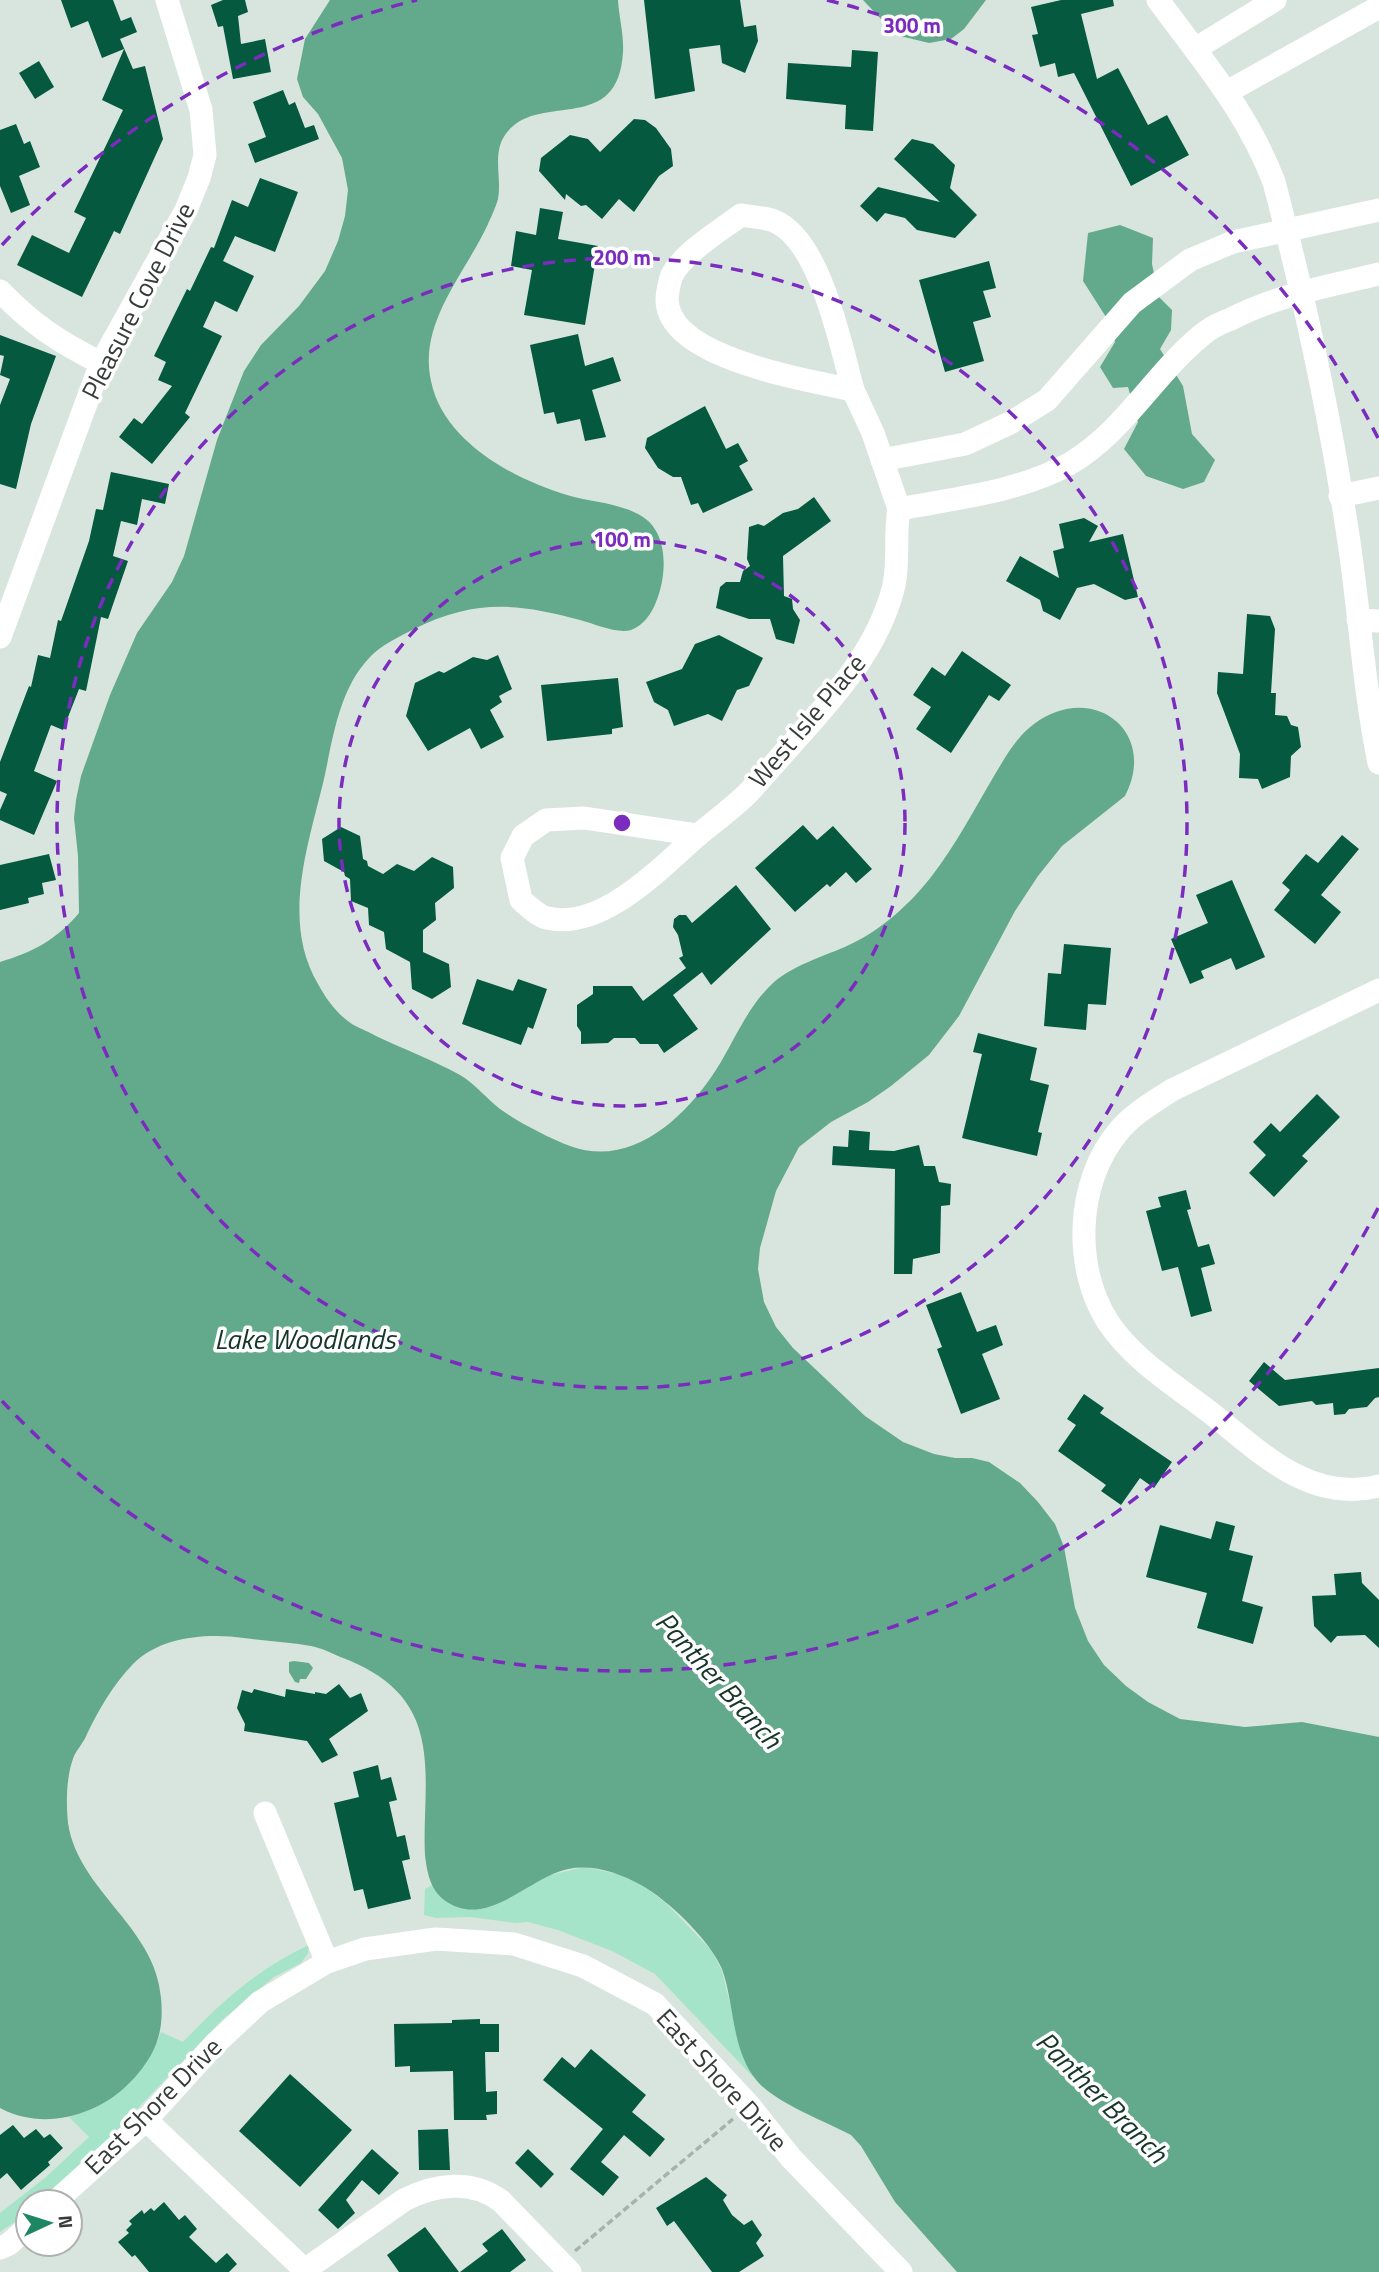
<svg xmlns="http://www.w3.org/2000/svg" width="1379" height="2272" font-family="'Titillium Web',sans-serif">
  <style>
    .green { fill: #a5e4c8 }
    .water { fill: #63a98b }
    .building { fill: #04593f }
    .lines { fill: none; stroke-linecap: round; stroke-linejoin: round }
    .path { stroke: #a8b2ad; stroke-width: 3.5; stroke-dasharray: 7 3.5; stroke-linecap: butt }
    .minor { stroke: #fff; stroke-width: 23 }
    .ring { fill: none; stroke: #7b2cbf; stroke-width: 3.5; stroke-dasharray: 12 9 }
    .labels { text-anchor: middle; stroke-width: 7; stroke-linejoin: round; paint-order: stroke }
    .street-label { font-size: 26px; fill: #373c3a; stroke: #fff }
    .water-label { font-size: 28px; font-style: italic; fill: #153629; stroke: #fff }
    .centre { fill: #7b2cbf; stroke: #fff; stroke-width: 3.5 }
    .ring-label { font-size: 21px; text-anchor: middle; font-weight: bold; fill: #7b2cbf; stroke: #fff; stroke-width: 7; stroke-linejoin: round; paint-order: stroke }
  </style>
  <rect width="100%" height="100%" fill="#d8e5df"/>
  <!-- green -->
  <g class="green">
    <path d="M585,1867L622,1875L645,1887L667,1904L712,1951L722,1971L744,2060L754,2078L655,1974L612,1951L558,1930L528,1922L516,1923L470,1917L436,1918L424,1915L425,1889L432,1885L444,1900L488,1907L550,1875Z"/>
    <path d="M309,1945L308,1953L301,1963L274,1977L222,2020L81,2168L42,2202H28V2213L0,2232V2213L46,2177L89,2137L69,2117L77,2115C117,2089 143,2080 161,2032L183,2042C221,2002 259,1968 309,1945Z"/>
  </g>
  <!-- water -->
  <g class="water">
    <path d="M330,0H618C619,17 624,35 623,52C618,138 537,89 505,135C492,154 502,178 498,199C497,204 490,220 488,224C465,274 418,323 431,381C443,441 513,479 567,495C590,502 622,503 643,517C669,534 667,576 656,602C652,613 643,626 631,630C617,634 595,624 580,620C517,603 475,599 414,629C399,637 381,645 370,657C339,689 333,738 324,779C308,846 281,921 318,984C326,999 338,1015 352,1024C355,1026 373,1034 376,1036C403,1049 433,1060 460,1075C475,1084 486,1098 500,1109C518,1122 549,1138 570,1146C629,1168 681,1121 712,1076C732,1047 744,1012 769,987C790,965 824,957 851,944C881,930 910,904 931,877C955,846 974,810 994,776C1005,758 1016,737 1034,724C1091,681 1159,730 1125,796L1062,846L1038,876L1015,911L959,1016L929,1055L891,1086L868,1102L831,1122L799,1147L776,1191L760,1248L758,1269L764,1302L776,1327L793,1348L865,1416L903,1442L934,1454L955,1458H972L989,1462L1020,1483L1038,1502L1055,1524L1064,1547L1075,1608L1088,1641L1104,1665L1126,1686L1148,1702L1180,1719L1245,1727L1302,1722L1379,1737V2272H957L895,2202L861,2146L851,2135C824,2121 776,2103 757,2081C731,2050 735,2005 722,1969C710,1940 668,1900 641,1885C619,1873 593,1864 568,1869C529,1877 486,1931 444,1900C430,1889 427,1872 425,1855C423,1819 429,1782 423,1746C416,1699 385,1674 343,1658C333,1654 322,1648 311,1646C289,1642 266,1641 244,1638C208,1633 161,1636 133,1664C113,1685 99,1709 87,1734C84,1742 78,1748 74,1756C66,1776 66,1802 68,1823C78,1891 156,1927 161,1998C163,2019 161,2037 151,2055C137,2079 115,2100 89,2110C61,2122 28,2123 0,2108V962C33,952 56,940 79,913L78,856L74,818L76,800L81,776L110,695L137,633L172,582L184,556L217,440L244,371L261,345L299,306L325,271L338,241L345,216L348,190L342,158L318,114L303,97L297,79L305,39Z"/>
    <path d="M863,0H986L964,29L951,39L929,43L896,35Z"/>
    <path d="M1120,225L1153,238L1152,264L1159,297L1172,310L1171,330L1160,349L1183,386L1192,434L1215,460L1204,482L1183,489L1146,476L1124,449L1138,422L1128,387L1113,388L1100,367L1115,342L1106,317L1083,281L1088,233Z"/>
    <path d="M294,1661L309,1663L313,1668L306,1679H300L299,1683L295,1682L289,1672V1662Z"/>
  </g>
  <!-- building -->
  <g class="building">
    <path d="M61,0H113L121,21L131,17L137,32L120,39L133,69L145,66L163,139L120,234L114,231L82,297L17,265L32,235L69,253L86,218L74,212L123,110L102,100L124,49L102,58L88,21L71,28Z"/>
    <path d="M223,0H245L248,12L238,16L241,44L265,39L271,72L233,79L223,26L218,27L211,5Z"/>
    <path d="M644,0H740L744,27L756,25L758,41L745,73L722,63L720,45L689,49L695,91L655,99Z"/>
    <path d="M1061,0H1113L1114,6L1081,14L1097,79L1118,68L1148,125L1167,115L1189,155L1131,186L1074,73L1058,77L1055,63L1040,67L1032,35L1038,34L1031,7Z"/>
    <path d="M852,50L878,52L873,131L845,129L846,105L786,99L788,63L851,67Z"/>
    <path d="M39,61L54,87L35,99L19,73Z"/>
    <path d="M283,90L289,105L295,102L305,128L314,125L319,139L255,163L248,144L266,137L253,102Z"/>
    <path d="M634,119L645,120L656,128L671,149L673,166L659,176L634,212L619,199L602,219L586,205L581,206L566,194L565,200L539,171L541,158L570,135L588,139L600,152Z"/>
    <path d="M16,124L24,144L30,141L40,167L19,176L30,205L11,213L0,186V130Z"/>
    <path d="M912,139L933,144L955,165L950,188L977,215L955,238L917,230L905,218L885,213L877,222L860,206L878,187L940,202L894,159Z"/>
    <path d="M260,178L298,192L275,252L235,236L223,261L254,276L237,312L215,301L203,327L222,336L185,413L190,417L152,464L119,437L134,418L142,424L172,386L158,380L166,362L154,356L187,289L190,291L211,247L214,248L232,200L248,207Z"/>
    <path d="M540,208L563,212L558,239L598,246L585,325L524,315L532,270L511,266L516,231L536,235Z"/>
    <path d="M989,261L996,288L983,291L991,317L973,322L984,361L945,372L919,280Z"/>
    <path d="M578,334L585,366L613,357L621,381L592,390L606,437L585,441L580,419L557,424L554,412L544,414L530,345Z"/>
    <path d="M0,335L56,356L31,424L16,489L0,484V405L10,379L0,375L4,356L0,355Z"/>
    <path d="M705,406L726,449L738,443L748,461L739,466L753,490L703,513L698,503L691,505L681,477H673L658,468L645,448L647,438Z"/>
    <path d="M111,472L169,484L165,504L142,499L137,525L121,521L113,556L128,561L108,619L101,617L86,691L79,689L63,730L51,725L34,771L57,781L34,835L0,820V810L7,794L0,791V762L29,686L31,687L38,655L50,658L58,620L61,621L89,541L96,509L103,510Z"/>
    <path d="M814,497L831,521L783,556L784,596L792,599L793,609L800,620L794,644L776,639L770,619H749L716,608L720,587L726,582H740L743,571L750,566L747,559L749,527L758,524L764,526L783,513L798,509Z"/>
    <path d="M1084,518L1098,526L1089,542L1123,534L1138,597L1125,600L1094,584L1077,588L1060,620L1043,611L1040,600L1006,581L1020,556L1059,578L1053,551L1064,548L1059,524Z"/>
    <path d="M1247,614L1270,616L1275,629L1271,693H1276L1275,715L1287,716L1291,725L1298,727L1301,747L1291,756L1290,777L1262,789L1258,779L1239,778L1240,754L1217,693L1218,672L1243,674Z"/>
    <path d="M719,635L763,658L749,686L737,690L722,721L708,714L674,726L668,710L654,702L646,682L682,669L695,644Z"/>
    <path d="M962,651L1011,685L999,701L989,695L951,753L916,729L931,707L913,695L932,667L945,676Z"/>
    <path d="M498,655L512,689L499,696L502,702L490,710L504,737L481,749L470,728L428,751L406,716L415,683L439,671L444,673L473,657L487,660Z"/>
    <path d="M618,678L623,727L612,729V734L547,741L541,685Z"/>
    <path d="M803,825L817,840L833,826L872,869L856,883L846,872L830,887L827,884L795,912L755,868Z"/>
    <path d="M341,827L360,836L363,859L367,861L368,866L383,874L397,864L414,871L432,857L453,867L454,888L435,903L436,920L423,930V952L449,964L451,987L432,999L412,989L410,962L386,949L384,932L369,925L368,908L351,901L350,879L345,876L344,872L324,861L322,839Z"/>
    <path d="M1342,835L1359,849L1321,895L1341,912L1315,944L1274,910L1290,890L1282,883L1306,854L1318,863Z"/>
    <path d="M49,854L56,880L42,883L44,894L28,898L29,903L0,910V865Z"/>
    <path d="M1232,880L1265,957L1236,970L1231,958L1201,971L1204,978L1190,984L1171,939L1208,923L1196,895Z"/>
    <path d="M736,885L771,929L711,985L702,972L673,995L698,1029L664,1053L658,1044H640L635,1038H614L608,1043L581,1044V1032L577,1026V1005L593,994V986H632L643,1001L686,968L679,958L683,956L678,935L673,927L674,919L679,915H686L692,923Z"/>
    <path d="M1064,944L1111,948L1106,1005L1088,1004L1086,1030L1044,1026L1048,973L1061,974Z"/>
    <path d="M477,979L513,991L518,979L547,989L533,1029L528,1027L521,1045L462,1024Z"/>
    <path d="M978,1033L1037,1048L1030,1080L1049,1085L1038,1132L1042,1133L1037,1156L962,1138L982,1054L973,1052Z"/>
    <path d="M1317,1094L1340,1117L1302,1156L1308,1161L1274,1197L1249,1173L1266,1155L1253,1142L1271,1123L1280,1132Z"/>
    <path d="M849,1130L870,1132L869,1150L894,1151L919,1145L924,1166H935L939,1182L951,1184L950,1205L941,1206L940,1253L913,1259L912,1274H894L895,1169L832,1165L833,1146L848,1147Z"/>
    <path d="M1186,1190L1191,1209L1187,1210L1198,1247L1209,1244L1215,1264L1201,1268L1212,1311L1191,1317L1178,1267L1162,1271L1146,1211L1161,1207L1158,1197Z"/>
    <path d="M961,1292L977,1332L996,1325L1003,1345L982,1354L1000,1399L961,1414L937,1349L942,1347L926,1305Z"/>
    <path d="M1264,1362L1285,1380L1379,1368V1397L1375,1398L1367,1407L1349,1409L1345,1414L1334,1415L1333,1403L1316,1405L1312,1401L1279,1406L1249,1381Z"/>
    <path d="M1084,1394L1104,1408L1100,1413L1172,1462L1154,1488L1140,1478L1121,1505L1101,1491L1106,1485L1058,1451L1076,1425L1067,1419Z"/>
    <path d="M1216,1521L1235,1526L1229,1550L1253,1556L1242,1601L1263,1607L1253,1644L1197,1628L1207,1593L1146,1577L1160,1525L1211,1539Z"/>
    <path d="M1361,1572L1362,1583L1379,1600V1648L1365,1635L1337,1636L1331,1643L1314,1626L1312,1596L1336,1595L1334,1574Z"/>
    <path d="M339,1684L350,1698L361,1693L368,1711L329,1739L338,1755L322,1763L307,1741L244,1731L245,1724L237,1708L242,1690L252,1693L254,1689L285,1697L286,1689L315,1694V1692L326,1694Z"/>
    <path d="M378,1765L381,1780L391,1777L397,1800L389,1802L397,1837L405,1835L410,1859L402,1861L411,1899L368,1909L363,1889L354,1891L334,1803L359,1797L353,1772Z"/>
    <path d="M480,2019V2024H499V2052H485L486,2092L497,2091V2114L486,2115L487,2120H454L453,2071L410,2072V2066L395,2067L394,2024L452,2023V2020Z"/>
    <path d="M591,2049L646,2095L632,2112L665,2139L650,2157L624,2135L601,2162L619,2177L603,2196L570,2169L603,2129L543,2080L562,2057L575,2068Z"/>
    <path d="M290,2074L352,2130L300,2187L239,2131Z"/>
    <path d="M13,2125L24,2138L36,2129L44,2138L50,2134L63,2148L48,2162L50,2165L21,2190L7,2173L0,2179V2135Z"/>
    <path d="M448,2129L450,2170H419L418,2130Z"/>
    <path d="M372,2149L399,2173L379,2195L362,2180L346,2200L355,2213L338,2229L318,2210Z"/>
    <path d="M528,2149L554,2174L541,2188L515,2163Z"/>
    <path d="M706,2177L727,2195L723,2200L732,2215L744,2225L752,2220L762,2235L756,2243L764,2256L739,2272H712L674,2221L667,2226L656,2208Z"/>
    <path d="M164,2202L179,2220L185,2215L197,2229L189,2237L216,2263L227,2253L237,2264L229,2272H149L135,2255L132,2257L118,2242L129,2233L126,2230L132,2224L129,2221L142,2210L144,2214L151,2208L154,2211Z"/>
    <path d="M425,2227L459,2272H399L387,2255Z"/>
    <path d="M502,2229L526,2260L510,2272H460L488,2251L482,2244Z"/>
  </g>
  <g class="lines">
    <!-- path -->
    <path class="path" d="M575,2251L733,2119"/>
    <!-- minor -->
    <g class="minor">
      <path d="M1158,0C1202,60 1247,111 1274,182C1305,300 1331,421 1349,542C1360,616 1364,690 1379,763"/>
      <path d="M1195,49L1275,0"/>
      <path d="M1227,92L1379,7"/>
      <path d="M741,215C751,217 764,217 774,221C820,239 841,346 853,390C809,380 654,357 668,291C669,286 670,279 672,275C683,253 721,230 741,215Z"/>
      <path d="M0,291C33,325 59,342 101,363"/>
      <path d="M882,460L965,444L1010,423L1047,400L1132,303L1190,260L1233,242L1379,210"/>
      <path d="M1340,496L1379,488"/>
      <path d="M899,509C956,498 1019,492 1069,464C1126,431 1156,370 1207,331C1214,326 1223,322 1231,319C1277,295 1329,286 1379,274"/>
      <path d="M1358,620L1379,621"/>
      <path d="M0,637L101,363L186,210L199,178L205,155L201,110L167,0"/>
      <path d="M584,818L698,835C660,868 602,931 547,918C538,916 528,906 521,900L512,858L523,836L546,820Z"/>
      <path d="M698,835C715,821 733,808 748,793C765,775 781,756 798,737C837,694 878,647 893,589C900,563 894,535 899,509L873,433L853,390"/>
      <path d="M1379,990L1172,1090C1154,1102 1132,1114 1118,1132C1076,1182 1073,1268 1108,1322C1133,1360 1176,1386 1211,1413C1260,1452 1311,1504 1379,1486"/>
      <path d="M265,1813L327,1962"/>
      <path d="M146,2120L307,2272"/>
      <path d="M55,2202L146,2120L214,2045L260,2002L327,1962L365,1949L436,1939L514,1944L583,1966L655,2004L749,2105L791,2158L901,2272"/>
      <path d="M0,2248L9,2244L28,2227"/>
      <path d="M302,2272L404,2200C435,2184 472,2179 501,2201L570,2272"/>
    </g>
  </g>
  <!-- distance rings -->
  <g class="ring">
    <circle cx="622" cy="823" r="283"/>
    <circle cx="622" cy="823" r="565"/>
    <path d="M1378 1208A848 848 0 0 1 2 1401M2 245A848 848 0 0 1 417 0M827 0A848 848 0 0 1 1378 438"/>
  </g>
  <g class="labels">
    <!-- street labels -->
    <g class="street-label">
      <text transform="translate(138 301) rotate(-63)" y="9">Pleasure Cove Drive</text>
      <text transform="translate(807 721) rotate(-50)" y="9">West Isle Place</text>
      <text transform="translate(722 2080) rotate(48)" y="9">East Shore Drive</text>
      <text transform="translate(153 2106) rotate(-45)" y="9">East Shore Drive</text>
    </g>
    <!-- water labels -->
    <g class="water-label">
      <text x="305" y="1349">Lake Woodlands</text>
      <text transform="translate(719 1680) rotate(48)" y="10">Panther Branch</text>
      <text transform="translate(1102 2097) rotate(45)" y="10">Panther Branch</text>
    </g>
  </g>
  <circle cx="622" cy="823" r="10" class="centre"/>
  <g class="ring-label">
    <text x="912" y="33">300 m</text>
    <text x="622" y="265">200 m</text>
    <text x="622" y="547">100 m</text>
  </g>
  <!-- north arrow -->
  <g transform="translate(49 2223) rotate(86)"><circle r="33" fill="#ffffff" stroke="#afb1b0" stroke-width="2"/>
  <path d="M0-5L12 26L0 18L-12 26Z" fill="#1d8763"/>
  <text y="-10" font-size="19" font-weight="bold" text-anchor="middle" fill="#373c3a">N</text>
  </g>
</svg>
